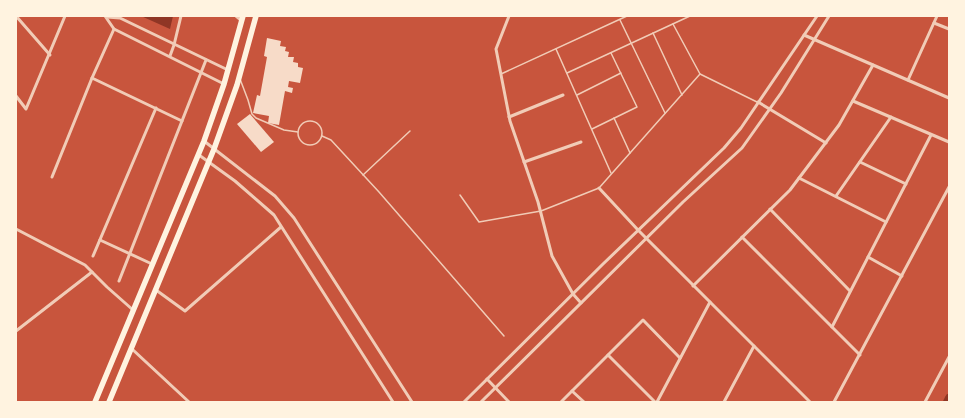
<svg xmlns="http://www.w3.org/2000/svg" width="965" height="418" font-family="'Alegreya Sans',sans-serif">
  <style>
    .water { fill: #8f3625 }
    .lines { fill: none; stroke-linecap: round; stroke-linejoin: round }
    .canal { stroke: #8f3625; stroke-width: 8 }
    .building { fill: #f7dbc8 }
    .service { stroke: #f1ccb7; stroke-width: 1.5 }
    .minor { stroke: #f1ccb7; stroke-width: 3 }
    .trunk { stroke: #fff3e0; stroke-width: 5.5 }
  </style>
  <rect width="100%" height="100%" fill="#c8553d"/>
  <!-- water -->
  <path class="water" d="M141,16H173L170,29Z"/>
  <g class="lines">
    <!-- canal -->
    <path class="canal" d="M947,402L949,398"/>
  </g>
  <!-- building -->
  <g class="building">
    <path d="M267,38L281,41L280,46L286,47L285,51L289,52L288,57H294L293,62L298,63V67L303,68L300,83L289,81L288,87L293,88L292,93L285,91L279,125L268,123L269,116L253,113L257,95L260,96L267,57L264,56Z"/>
    <path d="M250,114L274,142L261,152L237,124Z"/>
  </g>
  <g class="lines">
    <!-- service -->
    <g class="service">
      <path d="M620,20L665,113"/>
      <path d="M673,24L700,74L757,102"/>
      <path d="M653,33L682,95"/>
      <path d="M556,49L611,173"/>
      <path d="M567,73L690,16"/>
      <path d="M501,74L627,16"/>
      <path d="M240,79L248,100L252,114L256,118L284,130L298,132"/>
      <path d="M577,95L621,73"/>
      <path d="M614,118L630,153"/>
      <circle cx="310" cy="133" r="12"/>
      <path d="M592,129L637,107L611,53"/>
      <path d="M322,136L331,140L379,192L504,336"/>
      <path d="M363,175L410,131"/>
      <path d="M460,195L479,222L541,211L599,188L700,74"/>
    </g>
    <!-- minor -->
    <g class="minor">
      <path d="M16,16L50,55"/>
      <path d="M105,16L114,29L224,84"/>
      <path d="M236,16L242,21"/>
      <path d="M509,16L496,49L510,121L538,202L552,256L573,294L581,303"/>
      <path d="M107,17L120,18L228,70"/>
      <path d="M934,23L949,29"/>
      <path d="M804,35L949,98"/>
      <path d="M170,56L174,45L181,16"/>
      <path d="M92,78L182,121"/>
      <path d="M908,80L937,16"/>
      <path d="M16,96L26,109L65,16"/>
      <path d="M853,101L949,142"/>
      <path d="M758,102L826,143"/>
      <path d="M509,117L563,95"/>
      <path d="M204,141L275,196L294,218L412,402"/>
      <path d="M199,155L235,181L274,215L393,402"/>
      <path d="M524,162L581,142"/>
      <path d="M860,162L906,184"/>
      <path d="M52,177L92,78L114,29"/>
      <path d="M799,178L886,222"/>
      <path d="M599,188L638,230L810,402"/>
      <path d="M836,196L891,117"/>
      <path d="M770,209L850,291"/>
      <path d="M16,229L85,265L107,287L133,310"/>
      <path d="M742,237L860,355"/>
      <path d="M100,240L152,264"/>
      <path d="M93,256L156,108"/>
      <path d="M868,257L902,276"/>
      <path d="M119,281L206,60"/>
      <path d="M693,286L790,190L839,125L873,65"/>
      <path d="M156,290L185,311L281,227"/>
      <path d="M832,327L931,135"/>
      <path d="M16,331L92,272"/>
      <path d="M132,349L189,402"/>
      <path d="M608,355L655,402"/>
      <path d="M487,379L509,402"/>
      <path d="M572,391L584,402"/>
      <path d="M464,402L603,264L724,148L741,128L817,16"/>
      <path d="M481,402L683,202L742,148L781,93L829,16"/>
      <path d="M561,402L643,320L680,358"/>
      <path d="M657,402L710,302"/>
      <path d="M724,402L754,346"/>
      <path d="M834,402L949,187"/>
      <path d="M925,402L949,357"/>
    </g>
    <!-- trunk -->
    <g class="trunk">
      <path d="M95,402L204,141L224,84L243,16"/>
      <path d="M109,402L214,149L237,85L256,16"/>
    </g>
  </g>
  <!-- border -->
  <rect width="965" height="418" fill="none" stroke="#fff3e0" stroke-width="34"/>
</svg>
